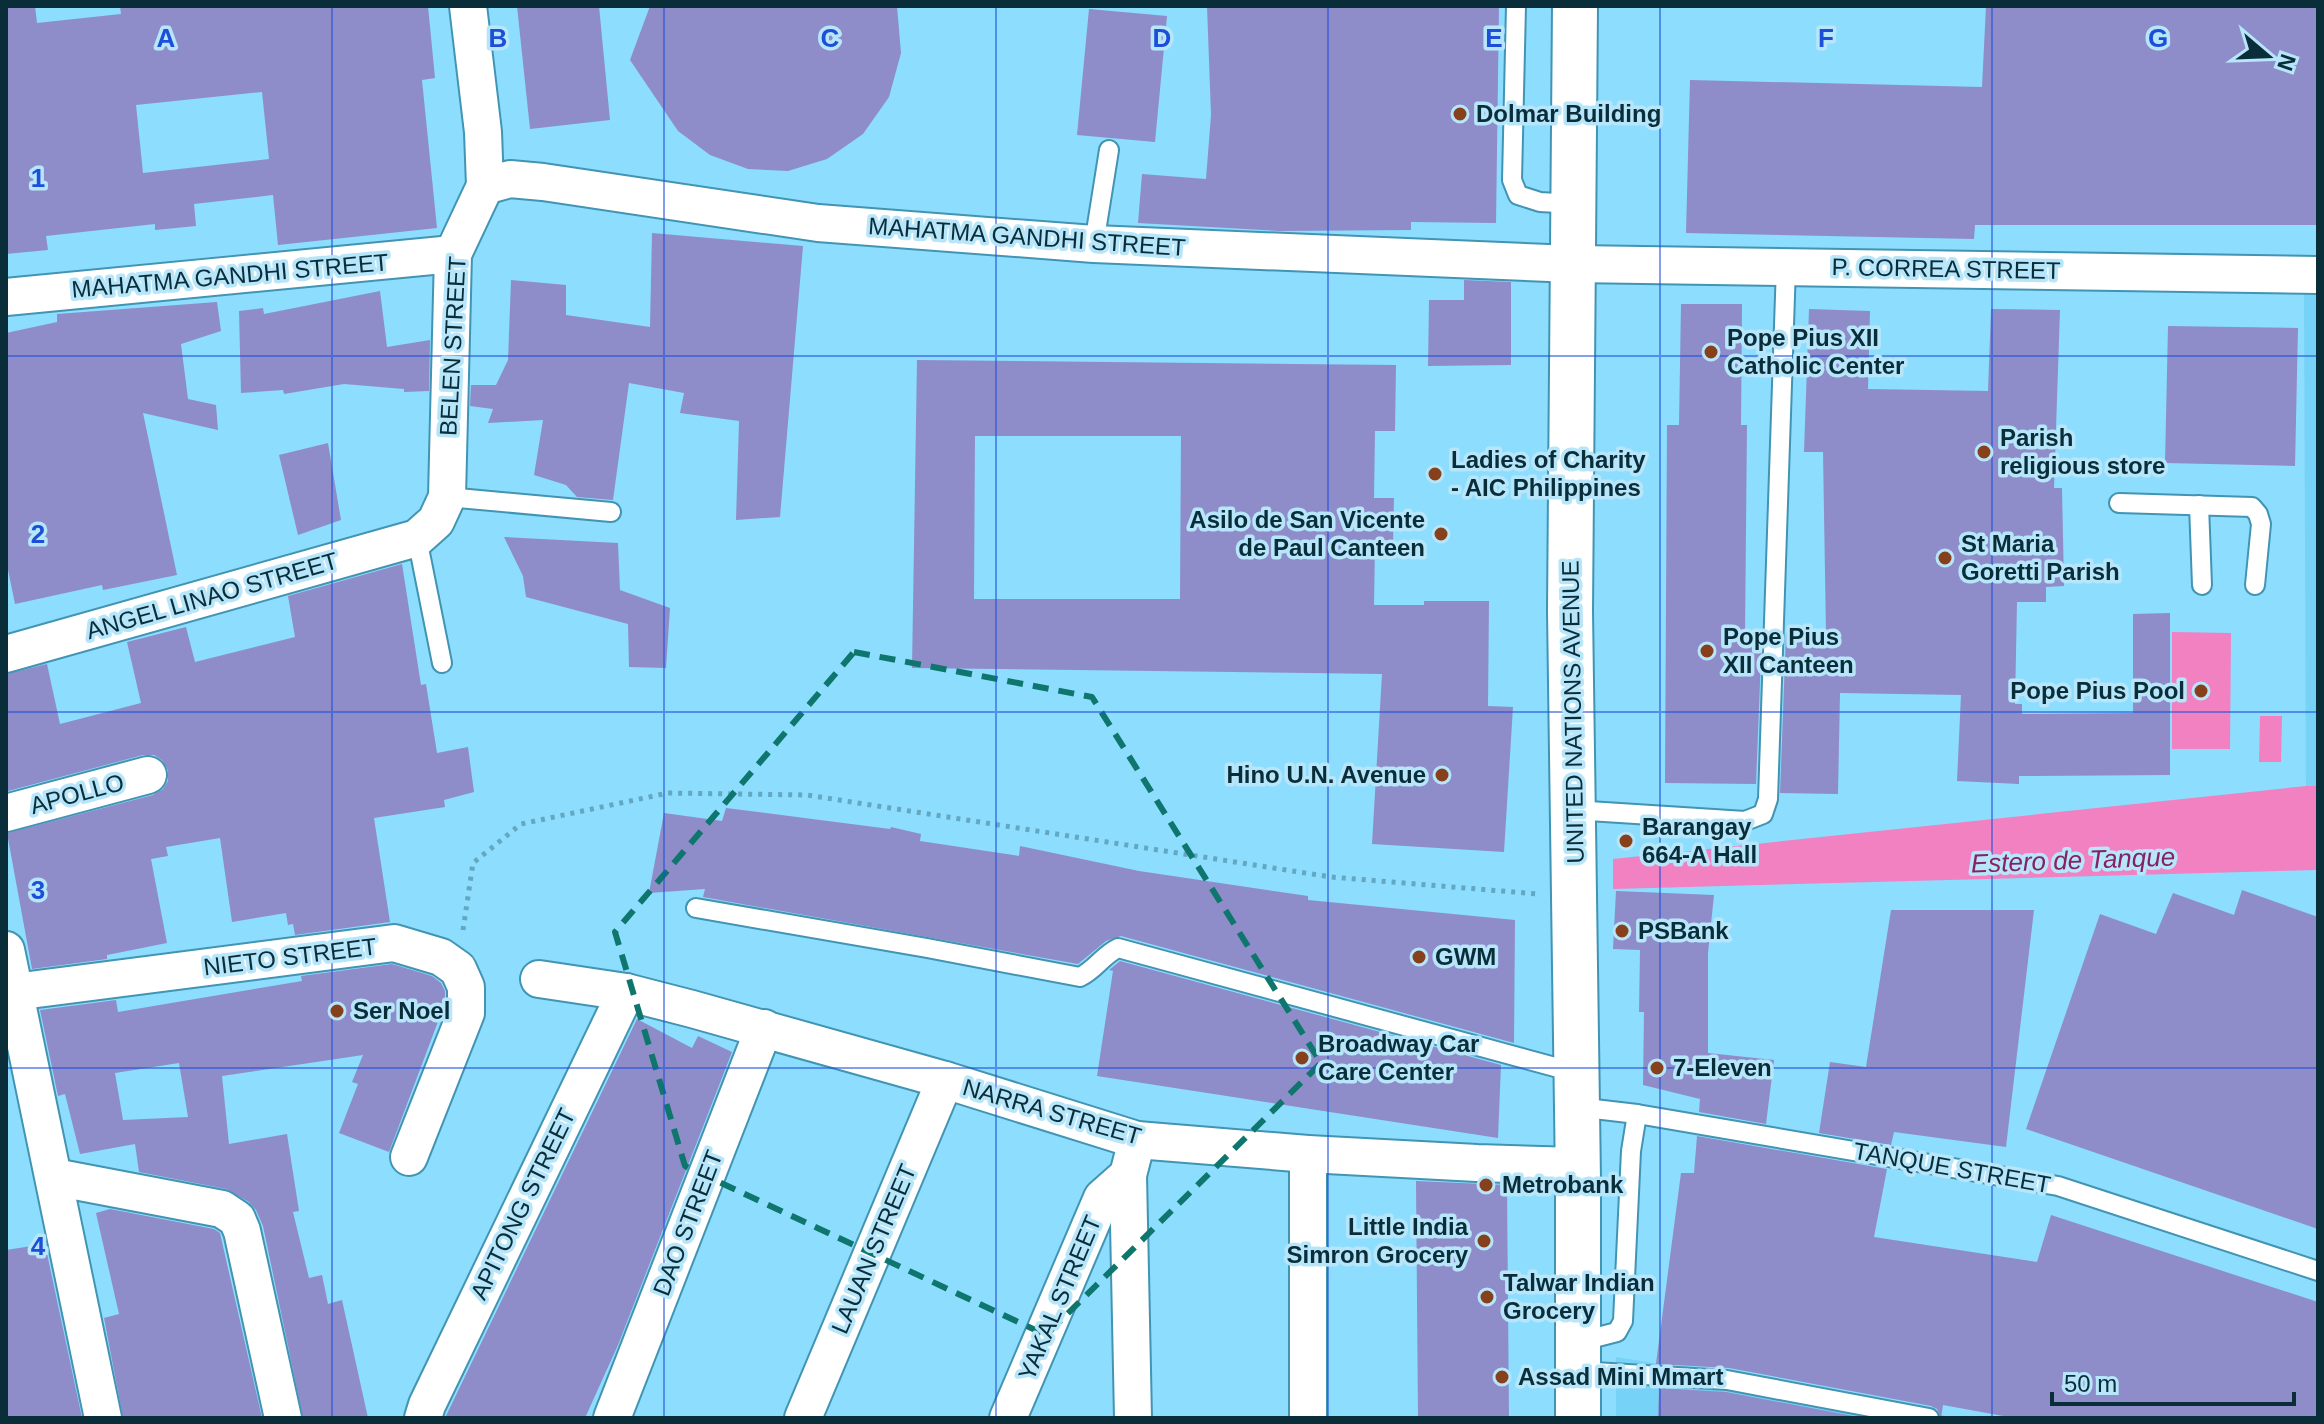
<svg xmlns="http://www.w3.org/2000/svg" width="2324" height="1424" font-family="Helvetica,sans-serif">
  <style>
    .built { fill: #76d2f6 }
    .water { fill: #f281c2 }
    .building { fill: #8f8cca; fill-rule: evenodd }
    .lines { fill: none; stroke-linecap: round; stroke-linejoin: round }
    .service-casing { stroke: #4294b3; stroke-width: 22 }
    .minor-casing { stroke: #4294b3; stroke-width: 40 }
    .secondary-casing { stroke: #4294b3; stroke-width: 48 }
    .path { stroke: #64a7c1; stroke-width: 5; stroke-dasharray: 4 6; stroke-linecap: butt }
    .service { stroke: #fff; stroke-width: 18 }
    .minor { stroke: #fff; stroke-width: 36 }
    .secondary { stroke: #fff; stroke-width: 44 }
    .marked { fill: none; stroke: #0f766e; stroke-width: 6; stroke-dasharray: 16 10; stroke-linejoin: round }
    .grid { fill: none; stroke: #1d4ed8; stroke-width: 2; stroke-opacity: 0.55 }
    .poi-dot { fill: #86401b; stroke: #b7e5f9; stroke-width: 3 }
    .labels { text-anchor: middle; stroke-width: 7; stroke-linejoin: round; paint-order: stroke }
    .poi-label { font-size: 24px; font-weight: bold; fill: #092d39; stroke: #b7e5f9; text-anchor: start }
    .street-label { font-size: 24px; fill: #092d39; stroke: #b7e5f9 }
    .water-label { font-size: 26px; font-style: italic; fill: #852261; stroke: #b7e5f9 }
    .grid-label { font-size: 26px; text-anchor: middle; font-weight: bold; fill: #1d4ed8; stroke: #b7e5f9; stroke-width: 7; stroke-linejoin: round; paint-order: stroke }
  </style>
  <rect width="100%" height="100%" fill="#8cddfe"/>
  <!-- built -->
  <g class="built">
    <path d="M2318,292V786H2306L2304,293Z"/>
    <path d="M1616,1357L1826,1391L1956,1418H1616Z"/>
  </g>
  <!-- water -->
  <g class="water">
    <path d="M2172,632L2231,633L2230,749H2172Z"/>
    <path d="M2260,716H2282L2281,762H2259Z"/>
    <path d="M2306,786H2318V870L1613,889V859Z"/>
  </g>
  <!-- building -->
  <g class="building">
    <path d="M6,6H35L37,23L121,14L120,6H428L435,78L422,80L437,228L278,245L273,195L194,204L196,226L155,230V224L46,236L48,250L6,254ZM262,92L269,159L143,173L136,105Z"/>
    <path d="M517,6H599L610,120L530,129Z"/>
    <path d="M650,6H897L901,53L889,97L863,134L827,159L788,171L748,169L710,155L678,131L630,60Z"/>
    <path d="M1207,6H1499L1496,223L1411,222V230L1279,231L1138,223L1142,174L1206,179L1211,115Z"/>
    <path d="M1986,6H2318V225H1975L1974,239L1686,233L1690,80L1982,87Z"/>
    <path d="M1089,9L1167,16L1155,142L1077,135Z"/>
    <path d="M652,233L803,246L780,517L736,520L739,421L680,413L684,393L629,383L613,500L577,497L566,485L534,475L543,420L488,423L493,409L470,406L471,385H496L508,360L511,280L566,285V315L650,327Z"/>
    <path d="M1464,280L1511,282V365L1428,366L1429,300H1464Z"/>
    <path d="M380,291L387,347L430,340L429,391L404,392V389L344,384L284,394L283,390L241,393L239,311L263,308L264,314Z"/>
    <path d="M217,302L221,331L181,344L188,399L216,405L218,430L143,413L177,575L103,590L102,585L15,604L6,560V333L57,322V314Z"/>
    <path d="M1681,304H1742L1741,425H1747L1745,633H1762L1756,784L1665,783L1667,425H1679Z"/>
    <path d="M1809,309L1870,311L1868,389L1988,391L1991,309L2060,310L2054,488H2062L2064,586L2046,587V602H2017L2015,704H2022V714L2133,713V614L2170,613V775L2019,776V784L1957,781L1961,695L1840,693L1838,794L1780,793L1786,633L1826,634L1823,452H1804Z"/>
    <path d="M2168,326L2298,328L2295,466L2165,463Z"/>
    <path d="M917,360L1396,365L1395,431H1375L1374,498H1394L1393,544H1375L1374,605H1424V601H1489L1488,706L1513,707L1504,852L1372,844L1382,674L912,668ZM975,436H1181L1180,599H974Z"/>
    <path d="M328,443L341,520L298,535L279,455Z"/>
    <path d="M504,537L618,543L620,590L670,608L666,668L629,667L628,624L526,597L523,576Z"/>
    <path d="M402,564L421,685L426,684L437,753L468,747L474,792L444,800L445,807L374,818L390,922L295,935L293,924L288,925L286,913L232,922L220,838L166,847L168,856L151,859L167,943L107,955V959L32,969L7,833L153,795L163,789L168,781V770L162,760L154,755H143L8,791L6,781V674L47,664L60,724L141,703L127,642L186,627L195,662L295,637L288,596Z"/>
    <path d="M726,808L890,829L891,827L921,834L920,841L1019,856L1020,846L1139,871L1308,896V900L1515,920L1514,1043L1121,936L1106,941L1078,964L703,897L705,889L649,893L664,813L722,821Z"/>
    <path d="M2242,890L2318,917V1229L2026,1129L2100,914L2156,934L2173,893L2234,915Z"/>
    <path d="M1616,891L1714,895L1708,953V1053L1774,1060L1766,1124L1699,1112L1700,1099L1643,1085L1644,1012H1639L1640,950L1613,949Z"/>
    <path d="M1891,910H2034L2006,1147L1894,1132L1891,1145L1819,1133L1830,1062L1866,1067Z"/>
    <path d="M1120,961L1501,1065L1498,1138L1097,1076L1113,971L1109,970Z"/>
    <path d="M392,964L432,976L441,983L445,991V1003L389,1152L339,1133L358,1084L352,1082L363,1055L222,1076L229,1144L287,1134L299,1211L293,1212L309,1278L322,1275L328,1304L342,1300L368,1418H303L263,1226L256,1210L249,1202L226,1189L139,1172L135,1144L80,1154L65,1094L58,1096L40,1010L116,1000L118,1012L302,981L301,976ZM179,1063L188,1117L123,1120L115,1073Z"/>
    <path d="M637,1019L692,1048L698,1036L732,1052L618,1345L585,1418H445Z"/>
    <path d="M1697,1136L1887,1169L1874,1237L2037,1262L2051,1215L2318,1302V1418H2014L1943,1405L1941,1418L1937,1409L1931,1406L1729,1368L1656,1364L1681,1173H1694Z"/>
    <path d="M1416,1181L1507,1185L1509,1418H1418Z"/>
    <path d="M110,1209L214,1229L220,1233L262,1418H123L104,1318L119,1314L96,1213Z"/>
    <path d="M45,1244L82,1418H6V1250Z"/>
    <path d="M1659,1388L1726,1392L1864,1418H1658Z"/>
  </g>
  <g class="lines">
    <defs>
      <g id="service">
        <path d="M1516,6L1512,180L1518,195L1540,202L1574,204"/>
        <path d="M1094,244L1109,150"/>
        <path d="M447,497L611,512"/>
        <path d="M2119,503L2252,507L2258,514L2261,524L2255,585"/>
        <path d="M2199,505L2202,585"/>
        <path d="M417,538L442,663"/>
        <path d="M1573,810L1745,821L1763,814L1768,799L1786,266"/>
        <path d="M696,908L927,948L1080,977C1096,969 1102,956 1118,948L1577,1073"/>
        <path d="M1577,1107L1637,1114L2058,1186L2318,1271"/>
        <path d="M1578,1342L1617,1332L1623,1321L1631,1151L1637,1114"/>
        <path d="M1578,1371L1727,1380L1929,1418"/>
      </g>
      <g id="minor">
        <path d="M485,186L510,179L543,182L818,223L1094,244L1574,264L2318,275"/>
        <path d="M6,297L453,254"/>
        <path d="M6,654L417,538L436,521L447,497L453,254L485,186L483,132L468,6"/>
        <path d="M6,813L148,775"/>
        <path d="M6,950L103,1418"/>
        <path d="M539,979L626,992L692,1009L945,1080L1137,1140L1308,1154L1477,1163L1578,1166"/>
        <path d="M14,992L394,943L441,957L458,969L466,987V1013L409,1157"/>
        <path d="M1308,1154V1418"/>
        <path d="M1128,1175L1133,1418"/>
        <path d="M54,1177L222,1209L237,1219L242,1231L283,1418"/>
        <path d="M423,1418L427,1405L626,992"/>
        <path d="M612,1418L764,1028"/>
        <path d="M803,1418L945,1080"/>
        <path d="M1008,1418L1102,1198L1128,1175L1137,1140"/>
      </g>
      <path id="secondary" d="M1575,6L1570,611L1578,1180V1418"/>
    </defs>
    <!-- service casing -->
    <use href="#service" class="service-casing"/>
    <!-- minor casing -->
    <use href="#minor" class="minor-casing"/>
    <!-- secondary casing -->
    <use href="#secondary" class="secondary-casing"/>
    <!-- path -->
    <path class="path" d="M463,930L473,863L521,824L668,793L807,795L1331,877L1538,894"/>
    <!-- service -->
    <use href="#service" class="service"/>
    <!-- minor -->
    <use href="#minor" class="minor"/>
    <!-- secondary -->
    <use href="#secondary" class="secondary"/>
  </g>
  <!-- marked area -->
  <path class="marked" d="M854,652L1092,697L1321,1063L1046,1335L685,1166L615,932Z"/>
  <!-- grid -->
  <path class="grid" d="M332,6V1418M664,6V1418M996,6V1418M1328,6V1418M1660,6V1418M1992,6V1418M6,356H2318M6,712H2318M6,1068H2318"/>
  <!-- markers -->
  <g class="poi-dot">
    <circle cx="1460" cy="114" r="8"/>
    <circle cx="1711" cy="352" r="8"/>
    <circle cx="1984" cy="452" r="8"/>
    <circle cx="1435" cy="474" r="8"/>
    <circle cx="1441" cy="534" r="8"/>
    <circle cx="1945" cy="558" r="8"/>
    <circle cx="1707" cy="651" r="8"/>
    <circle cx="2201" cy="691" r="8"/>
    <circle cx="1442" cy="775" r="8"/>
    <circle cx="1626" cy="841" r="8"/>
    <circle cx="1622" cy="931" r="8"/>
    <circle cx="1419" cy="957" r="8"/>
    <circle cx="337" cy="1011" r="8"/>
    <circle cx="1302" cy="1058" r="8"/>
    <circle cx="1657" cy="1068" r="8"/>
    <circle cx="1486" cy="1185" r="8"/>
    <circle cx="1484" cy="1241" r="8"/>
    <circle cx="1487" cy="1297" r="8"/>
    <circle cx="1502" cy="1377" r="8"/>
  </g>
  <g class="labels">
    <!-- poi labels -->
    <g class="poi-label">
      <text x="1476" y="122">Dolmar Building</text>
      <text x="1727" y="346">Pope Pius XII<tspan x="1727" dy="28">Catholic Center</tspan></text>
      <text x="2000" y="446">Parish<tspan x="2000" dy="28">religious store</tspan></text>
      <text x="1451" y="468">Ladies of Charity<tspan x="1451" dy="28">- AIC Philippines</tspan></text>
      <text x="1425" y="528" text-anchor="end">Asilo de San Vicente<tspan x="1425" dy="28">de Paul Canteen</tspan></text>
      <text x="1961" y="552">St Maria<tspan x="1961" dy="28">Goretti Parish</tspan></text>
      <text x="1723" y="645">Pope Pius<tspan x="1723" dy="28">XII Canteen</tspan></text>
      <text x="2185" y="699" text-anchor="end">Pope Pius Pool</text>
      <text x="1426" y="783" text-anchor="end">Hino U.N. Avenue</text>
      <text x="1642" y="835">Barangay<tspan x="1642" dy="28">664-A Hall</tspan></text>
      <text x="1638" y="939">PSBank</text>
      <text x="1435" y="965">GWM</text>
      <text x="353" y="1019">Ser Noel</text>
      <text x="1318" y="1052">Broadway Car<tspan x="1318" dy="28">Care Center</tspan></text>
      <text x="1673" y="1076">7-Eleven</text>
      <text x="1502" y="1193">Metrobank</text>
      <text x="1468" y="1235" text-anchor="end">Little India<tspan x="1468" dy="28">Simron Grocery</tspan></text>
      <text x="1503" y="1291">Talwar Indian<tspan x="1503" dy="28">Grocery</tspan></text>
      <text x="1518" y="1385">Assad Mini Mmart</text>
    </g>
    <!-- street labels -->
    <g class="street-label">
      <text transform="translate(1027 237) rotate(4)" y="8">MAHATMA GANDHI STREET</text>
      <text transform="translate(1946 269) rotate(1)" y="8">P. CORREA STREET</text>
      <text transform="translate(230 276) rotate(-5)" y="8">MAHATMA GANDHI STREET</text>
      <text transform="translate(453 346) rotate(-87)" y="8">BELEN STREET</text>
      <text transform="translate(212 596) rotate(-16)" y="8">ANGEL LINAO STREET</text>
      <text transform="translate(1573 712) rotate(-91)" y="8">UNITED NATIONS AVENUE</text>
      <text transform="translate(77 794) rotate(-15)" y="8">APOLLO</text>
      <text transform="translate(290 957) rotate(-7)" y="8">NIETO STREET</text>
      <text transform="translate(1052 1112) rotate(16)" y="8">NARRA STREET</text>
      <text transform="translate(1952 1168) rotate(10)" y="8">TANQUE STREET</text>
      <text transform="translate(523 1204) rotate(-64)" y="8">APITONG STREET</text>
      <text transform="translate(688 1223) rotate(-69)" y="8">DAO STREET</text>
      <text transform="translate(874 1249) rotate(-67)" y="8">LAUAN STREET</text>
      <text transform="translate(1060 1298) rotate(-67)" y="8">YAKAL STREET</text>
    </g>
    <!-- water labels -->
    <g class="water-label">
      <text transform="translate(2073 860) rotate(-2)" y="9">Estero de Tanque</text>
    </g>
  </g>
  <g class="grid-label">
    <text x="166" y="47">A</text>
    <text x="498" y="47">B</text>
    <text x="830" y="47">C</text>
    <text x="1162" y="47">D</text>
    <text x="1494" y="47">E</text>
    <text x="1826" y="47">F</text>
    <text x="2158" y="47">G</text>
    <text x="38" y="187">1</text>
    <text x="38" y="543">2</text>
    <text x="38" y="899">3</text>
    <text x="38" y="1255">4</text>
  </g>
  <!-- border -->
  <rect width="2324" height="1424" fill="none" stroke="#092d39" stroke-width="16"/>
  <!-- north arrow -->
  <g transform="translate(2268 56) rotate(109)" stroke="#b7e5f9" stroke-width="6" paint-order="stroke">
  <path d="M0-6L14 30L0 20L-14 30Z" fill="#092d39"/>
  <text y="-12" font-size="22" font-weight="bold" text-anchor="middle" fill="#092d39">N</text>
  </g>
  <!-- scale -->
  <path d="M2052 1392v12h242v-12" fill="none" stroke="#092d39" stroke-width="4"/>
  <text x="2064" y="1392" font-size="24" fill="#092d39" stroke="#b7e5f9" stroke-width="6" paint-order="stroke">50 m</text>
</svg>
